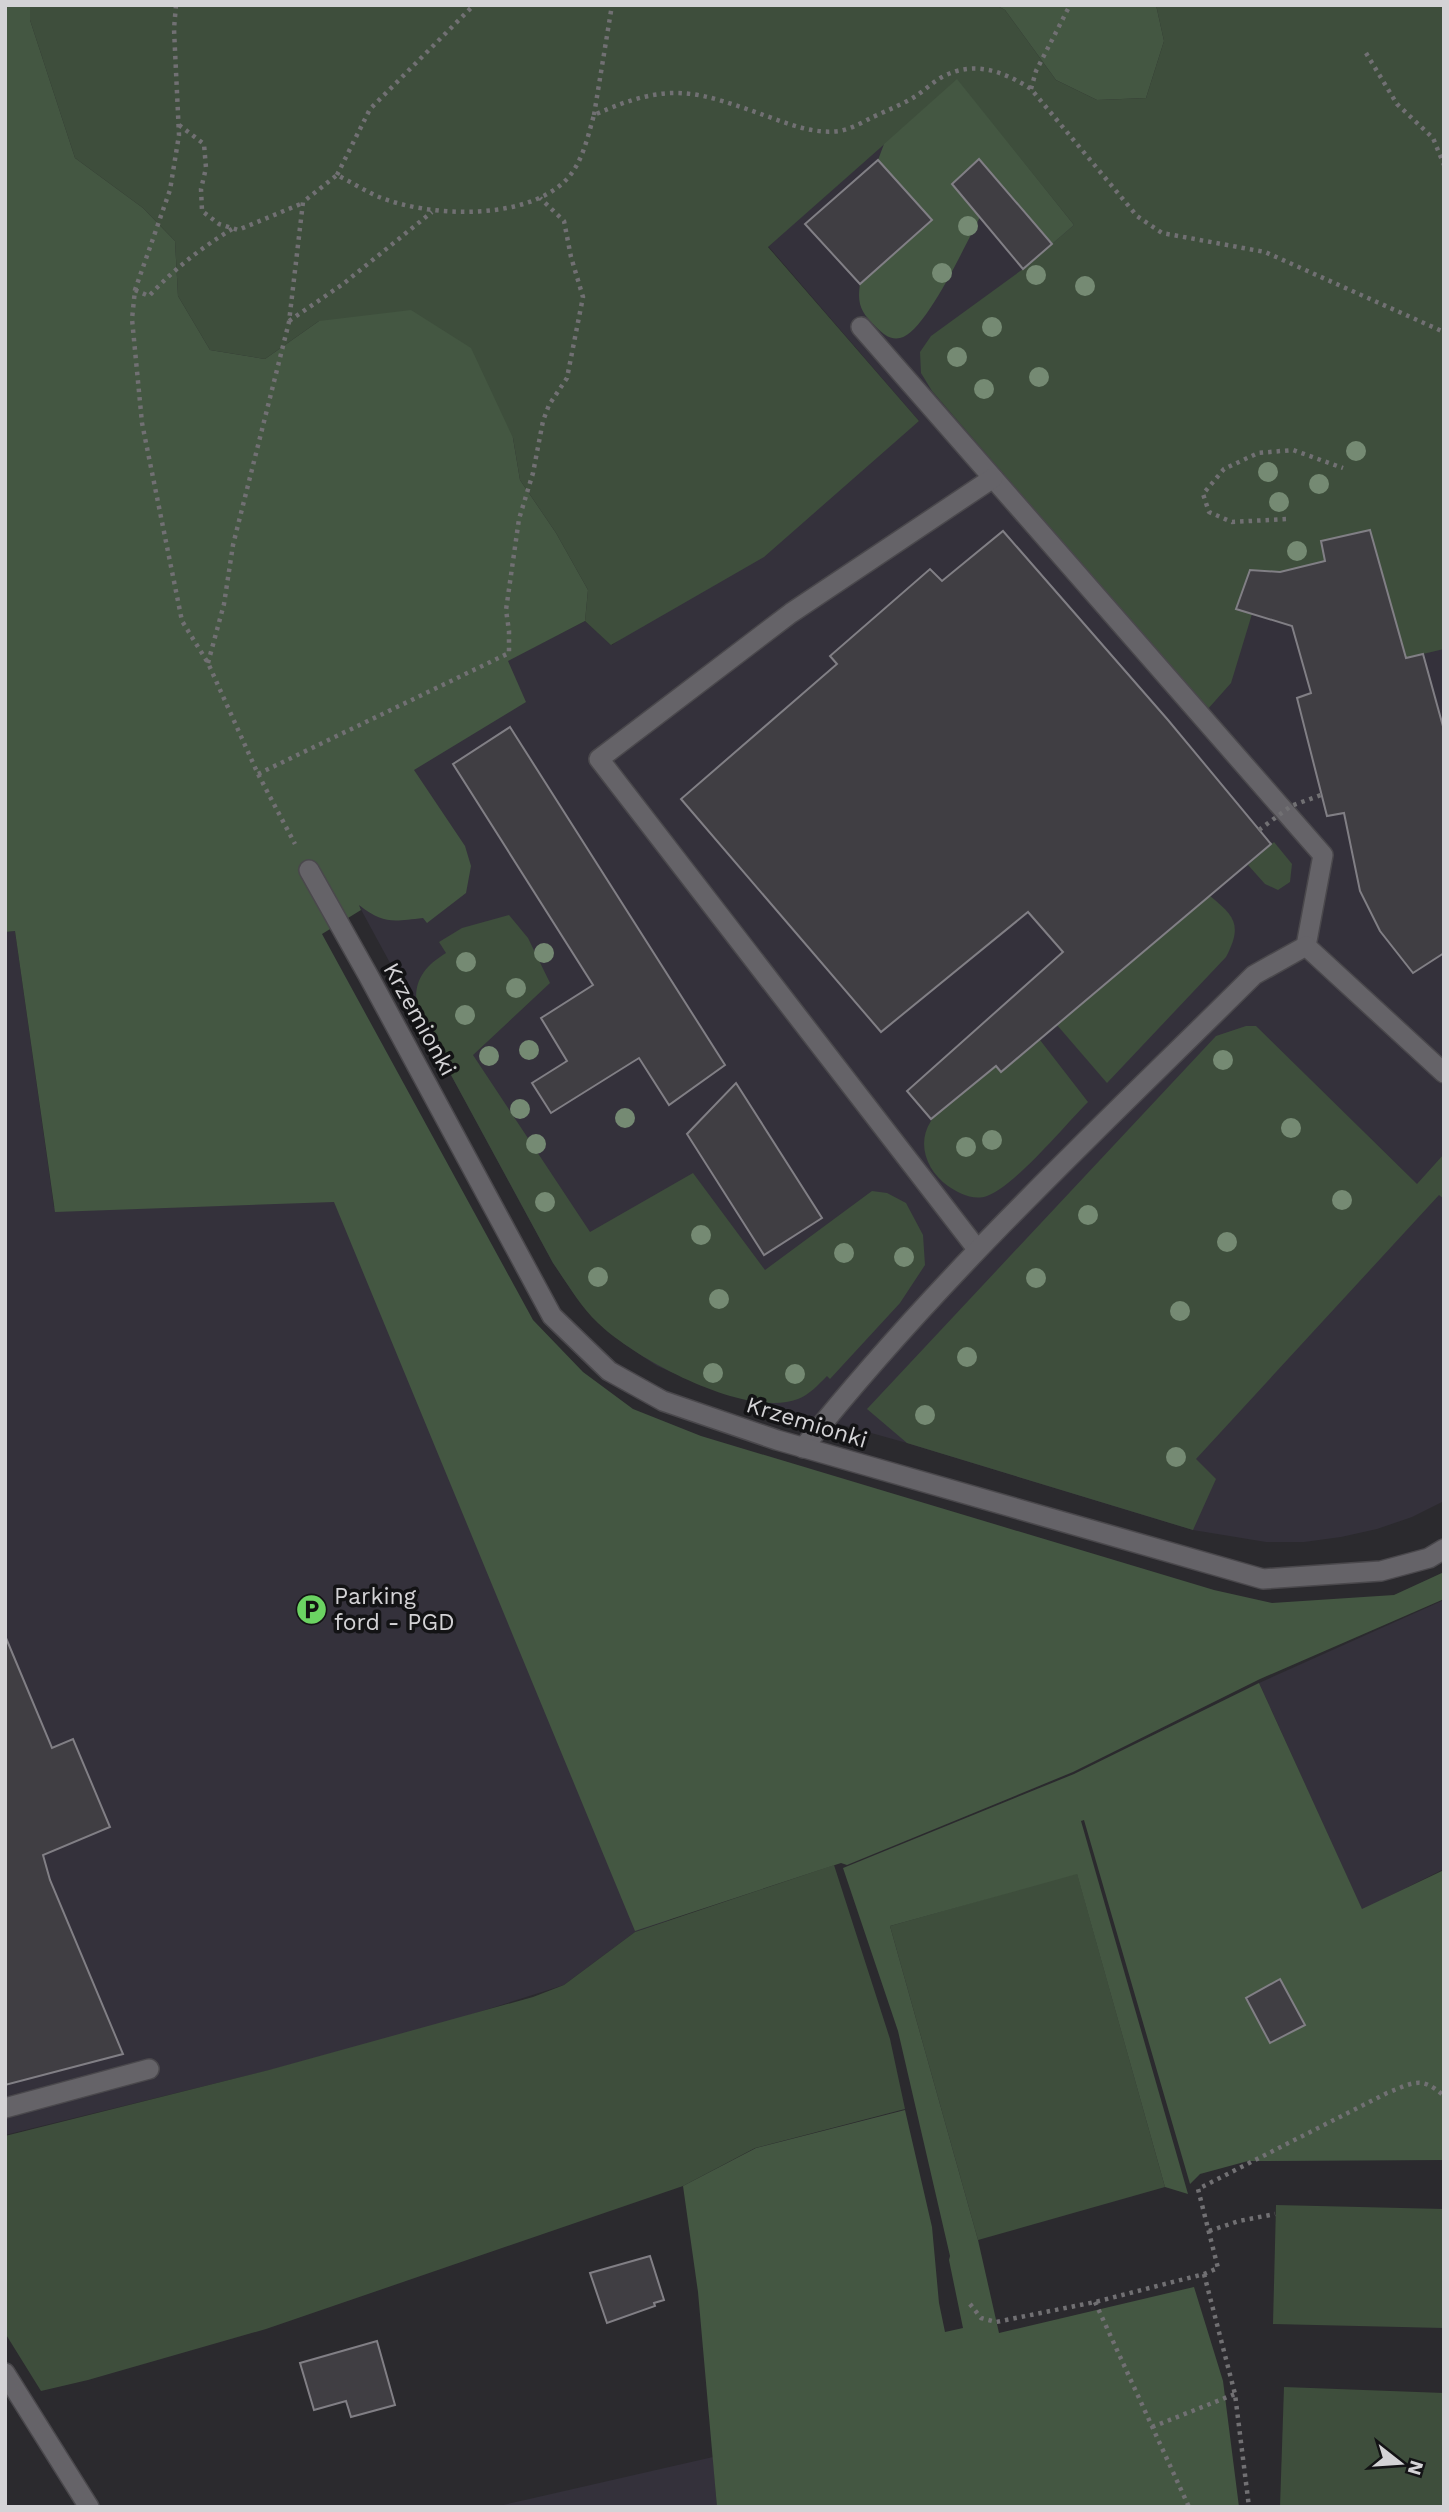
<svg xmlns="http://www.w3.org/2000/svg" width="1449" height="2512" font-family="'Work Sans',sans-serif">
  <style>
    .built { fill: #34313b }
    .green { fill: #3e4e3c }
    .forest { fill: #445742 }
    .building { fill: #403e43; stroke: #817f85; stroke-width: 2 }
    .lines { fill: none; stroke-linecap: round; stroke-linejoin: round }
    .service-casing { stroke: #4a484c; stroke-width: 22 }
    .minor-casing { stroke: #4a484c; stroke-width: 22 }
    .path { stroke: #717073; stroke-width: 4.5; stroke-dasharray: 3.5 5; stroke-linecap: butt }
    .service { stroke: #656368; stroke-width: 19 }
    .minor { stroke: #656368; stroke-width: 19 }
    .path-bridge { stroke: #717073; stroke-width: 4.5; stroke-dasharray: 3.5 5; stroke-linecap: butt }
    .tree { fill: #758a73 }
    .labels { text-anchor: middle; stroke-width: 7; stroke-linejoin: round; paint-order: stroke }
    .street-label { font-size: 23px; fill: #d4d3d6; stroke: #131315 }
    .poi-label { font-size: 23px; fill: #d4d3d6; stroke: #131315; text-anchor: start }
  </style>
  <rect width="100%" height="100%" fill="#2b2a2e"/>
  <!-- built -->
  <g class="built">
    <path d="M957,79L1121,284L1444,443V1501L1412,1517L1377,1529L1341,1537L1304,1542H1266L1193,1530L907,1443L707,1387L657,1366L627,1346L598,1323L574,1294L553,1263L358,904L278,777L585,621L612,645L919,421L768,246Z"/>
    <path d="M15,931L54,1207L360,1175L430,1327L670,1920L635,1932L564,1985L454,2020L278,2068L5,2135V932Z"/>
    <path d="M1444,1600V1869L1362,1910L1259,1683Z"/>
    <path d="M713,2457L717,2507H494L525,2500Z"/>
  </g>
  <!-- green -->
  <g class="green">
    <path d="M30,5H996L1005,10L1056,80L1097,100L1146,98L1164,41L1156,5H1444V649L1406,658L1321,541L1325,561L1280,572L1250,571L1236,608L1252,614L1231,683L1207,710L932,391L921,373L920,352L931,336L1023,269L1074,225L957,80L768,247L919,421L764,557L611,645L585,621L588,590L556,533L520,480L513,438L319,321L265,359L210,350L178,296L175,241L143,208L75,158L30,20Z"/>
    <path d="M1274,842L1292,864L1290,882L1278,890L1265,884L1248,865Z"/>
    <path d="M1210,896C1236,917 1242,926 1226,957L1107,1083L1057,1025Z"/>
    <path d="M509,915L528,938L550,983L473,1055L590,1232L693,1173L765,1270L872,1191L887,1193L906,1203L923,1235L925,1265L900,1303L830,1379L827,1376C818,1385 809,1395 798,1399C746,1419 635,1359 598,1323C580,1306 567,1283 553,1263L419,1016C411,986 420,969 446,953L439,942L462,928Z"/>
    <path d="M1246,1026H1256L1417,1184L1444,1154V1199L1439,1195L1196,1459L1216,1479L1193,1530L907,1443L867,1409L1216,1036Z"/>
    <path d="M1040,1040L1088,1102C1065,1125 1015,1186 987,1196C973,1201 958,1193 948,1186C927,1171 916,1144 931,1121C938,1108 982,1077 996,1066L1002,1072Z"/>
    <path d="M834,1865L890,2039L905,2109L755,2148L683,2186L266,2329L88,2380L41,2391L5,2333V2136L269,2070L533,1997L564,1985L635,1932Z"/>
    <path d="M1077,1873L1165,2187L978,2240L890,1926Z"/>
    <path d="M1276,2205L1444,2209V2328L1273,2324Z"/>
    <path d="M1284,2387L1444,2393V2507H1280Z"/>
  </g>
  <!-- forest -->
  <g class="forest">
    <path d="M5,5H30V20L75,158L143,208L175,241L178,296L210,350L265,359L319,321L411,310L471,348L513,438L520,480L556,533L588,590L585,621L508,661L526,702L414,770L465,846L471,866L466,893L427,923L423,918C394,921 384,925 359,905L361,910L322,934L533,1320L583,1372L633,1409L701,1436L1214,1590L1272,1603L1394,1595L1444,1572V1599L1260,1679L1073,1772L847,1865L841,1863L635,1931L334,1202L55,1212L15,931L5,932Z"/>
    <path d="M996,5H1156L1164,41L1146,98L1097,100L1056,80L1005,10Z"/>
    <path d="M957,79L1074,225L1052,244L979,159L952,184L980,217C967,241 925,334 900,338C890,340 883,334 876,327C861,312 857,305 860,284L932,220L878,160L884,144Z"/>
    <path d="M1259,1683L1362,1909L1444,1870V2160L1248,2161L1200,2174L1190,2184L1084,1820L1081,1821L1188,2194L1165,2187L1077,1874L890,1926L978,2240L999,2333L1194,2287L1223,2381L1239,2507H717L698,2292L683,2186L756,2148L905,2110L932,2227L939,2303L945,2332L963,2328L949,2260L950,2256L898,2031L843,1868L1074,1774Z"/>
  </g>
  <!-- building -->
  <g class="building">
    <path d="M979,159L1052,244L1023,269L952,184Z"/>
    <path d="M878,160L932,220L860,284L805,224Z"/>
    <path d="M1370,530L1406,658L1423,654L1444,730V953L1413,973L1380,931L1360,891L1344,813L1327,816L1297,698L1311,693L1292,626L1236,609L1250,570L1280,572L1325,561L1321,541Z"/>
    <path d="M1003,531L1168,720L1271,844L1001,1072L996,1066L931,1119L907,1091L1063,952L1028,912L881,1032L681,799L837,664L830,656L930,569L942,581Z"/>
    <path d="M510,727L725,1065L669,1105L639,1058L551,1113L532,1083L567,1061L541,1018L593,985L453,764Z"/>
    <path d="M736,1083L822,1218L764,1255L687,1134Z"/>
    <path d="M6,1638L52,1748L73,1739L110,1827L43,1855L50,1880L123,2054L5,2085Z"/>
    <path d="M1280,1979L1305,2025L1270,2043L1246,1998Z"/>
    <path d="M650,2256L664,2300L654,2303L655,2306L607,2323L590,2273Z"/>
    <path d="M377,2341L395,2405L351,2417L346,2401L314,2410L300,2363Z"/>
  </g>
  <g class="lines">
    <defs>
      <g id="service">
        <path d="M861,327L1323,855L1306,946"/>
        <path d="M977,1249L599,759L791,613L993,478"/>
        <path d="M803,1448C939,1277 1100,1128 1254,975L1306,946L1444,1073"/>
        <path d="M5,2108L149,2069"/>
        <path d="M5,2373L89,2507"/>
      </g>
      <path id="minor" d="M309,870L368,975L552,1316L609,1371L663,1401L777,1440L1263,1579L1381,1571L1429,1558L1444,1549"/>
    </defs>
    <!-- service casing -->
    <use href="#service" class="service-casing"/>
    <!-- minor casing -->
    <use href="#minor" class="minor-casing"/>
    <!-- path -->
    <g class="path">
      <path d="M176,5L174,29L179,135L170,190L135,290L132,319L142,423L182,621L208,663L258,774L295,844"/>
      <path d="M1366,53L1397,104L1433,138L1444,165"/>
      <path d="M1031,89L1036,71L1070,5"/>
      <path d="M594,115L612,5"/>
      <path d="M179,125L204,144L206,168L201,189L202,211L219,224L238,230L303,203"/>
      <path d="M337,175L370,109L474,5"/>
      <path d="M135,290L149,296C174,269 201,248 232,229"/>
      <path d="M289,321L343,284L432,212"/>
      <path d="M1286,519L1232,522L1209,512L1203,494L1224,469L1258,453L1293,450L1343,468"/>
      <path d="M208,663L224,604L233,545L289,322L303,202L337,175C351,182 365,191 379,197C429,217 522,221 564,182C582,165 587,139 594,115C672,80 696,91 772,118C794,126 816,134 839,131C851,129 863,122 873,117C888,110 903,104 916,96C925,90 933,82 942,77C974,60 1003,71 1031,89L1137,216L1162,233L1265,252L1444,332"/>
      <path d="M258,774L509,653V631L506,610L519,519L533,473L543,421L549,405L567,378L583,297L571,257L564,221L540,198"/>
      <path d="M1209,2231L1239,2221L1275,2214"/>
      <path d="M1204,2274L1235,2394L1249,2507"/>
      <path d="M1095,2302L1189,2507"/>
      <path d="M970,2304L981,2318L996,2322L1095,2302L1204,2274L1218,2268L1198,2189L1387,2093C1413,2083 1421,2075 1444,2096"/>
      <path d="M1152,2427L1235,2394"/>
    </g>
    <!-- service -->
    <use href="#service" class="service"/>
    <!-- minor -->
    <use href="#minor" class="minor"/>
    <!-- path-bridge -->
    <path class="path-bridge" d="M1259,830L1291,806L1321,795"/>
  </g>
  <!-- trees -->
  <g class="tree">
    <circle cx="968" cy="226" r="10"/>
    <circle cx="942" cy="273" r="10"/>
    <circle cx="1036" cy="275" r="10"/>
    <circle cx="1085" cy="286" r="10"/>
    <circle cx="992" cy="327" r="10"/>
    <circle cx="957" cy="357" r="10"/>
    <circle cx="1039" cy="377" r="10"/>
    <circle cx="984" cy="389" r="10"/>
    <circle cx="1356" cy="451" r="10"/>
    <circle cx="1268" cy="472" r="10"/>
    <circle cx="1319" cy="484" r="10"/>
    <circle cx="1279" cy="502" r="10"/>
    <circle cx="1297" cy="551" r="10"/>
    <circle cx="544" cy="953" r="10"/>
    <circle cx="466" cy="962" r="10"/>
    <circle cx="516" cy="988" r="10"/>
    <circle cx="465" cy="1015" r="10"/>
    <circle cx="529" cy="1050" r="10"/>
    <circle cx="489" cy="1056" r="10"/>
    <circle cx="1223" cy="1060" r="10"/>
    <circle cx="520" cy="1109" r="10"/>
    <circle cx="625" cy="1118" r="10"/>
    <circle cx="1291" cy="1128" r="10"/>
    <circle cx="992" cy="1140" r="10"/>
    <circle cx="536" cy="1144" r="10"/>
    <circle cx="966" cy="1147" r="10"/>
    <circle cx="1342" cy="1200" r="10"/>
    <circle cx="545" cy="1202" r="10"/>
    <circle cx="1088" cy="1215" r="10"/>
    <circle cx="701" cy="1235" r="10"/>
    <circle cx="1227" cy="1242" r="10"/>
    <circle cx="844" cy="1253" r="10"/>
    <circle cx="904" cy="1257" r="10"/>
    <circle cx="598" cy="1277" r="10"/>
    <circle cx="1036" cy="1278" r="10"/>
    <circle cx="719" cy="1299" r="10"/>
    <circle cx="1180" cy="1311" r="10"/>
    <circle cx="967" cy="1357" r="10"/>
    <circle cx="713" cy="1373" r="10"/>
    <circle cx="795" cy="1374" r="10"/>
    <circle cx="925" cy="1415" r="10"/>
    <circle cx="1176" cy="1457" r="10"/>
  </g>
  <!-- icons -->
  <defs>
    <symbol id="parking-disc" viewBox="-11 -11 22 22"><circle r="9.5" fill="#6bd362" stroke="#131315"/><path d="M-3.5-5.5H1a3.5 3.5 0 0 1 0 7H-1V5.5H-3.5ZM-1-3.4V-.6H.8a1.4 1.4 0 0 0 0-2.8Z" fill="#111"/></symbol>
  </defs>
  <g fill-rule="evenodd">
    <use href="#parking-disc" x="294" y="1592" width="35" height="35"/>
  </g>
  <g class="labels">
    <!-- street labels -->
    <g class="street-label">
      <text transform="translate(420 1019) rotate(61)" y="8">Krzemionki</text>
      <text transform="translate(807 1422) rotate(17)" y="8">Krzemionki</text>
    </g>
    <!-- poi labels -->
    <g class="poi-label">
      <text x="334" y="1604">Parking<tspan x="334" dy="26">ford - PGD</tspan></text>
    </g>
  </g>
  <!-- border -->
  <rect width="1449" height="2512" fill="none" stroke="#d4d3d6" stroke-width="14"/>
  <!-- north arrow -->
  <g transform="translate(1400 2463) rotate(107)" stroke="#131315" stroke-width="5" paint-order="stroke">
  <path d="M0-5L12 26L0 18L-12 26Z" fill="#d4d3d6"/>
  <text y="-10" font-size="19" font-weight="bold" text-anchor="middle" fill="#d4d3d6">N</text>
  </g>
</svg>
